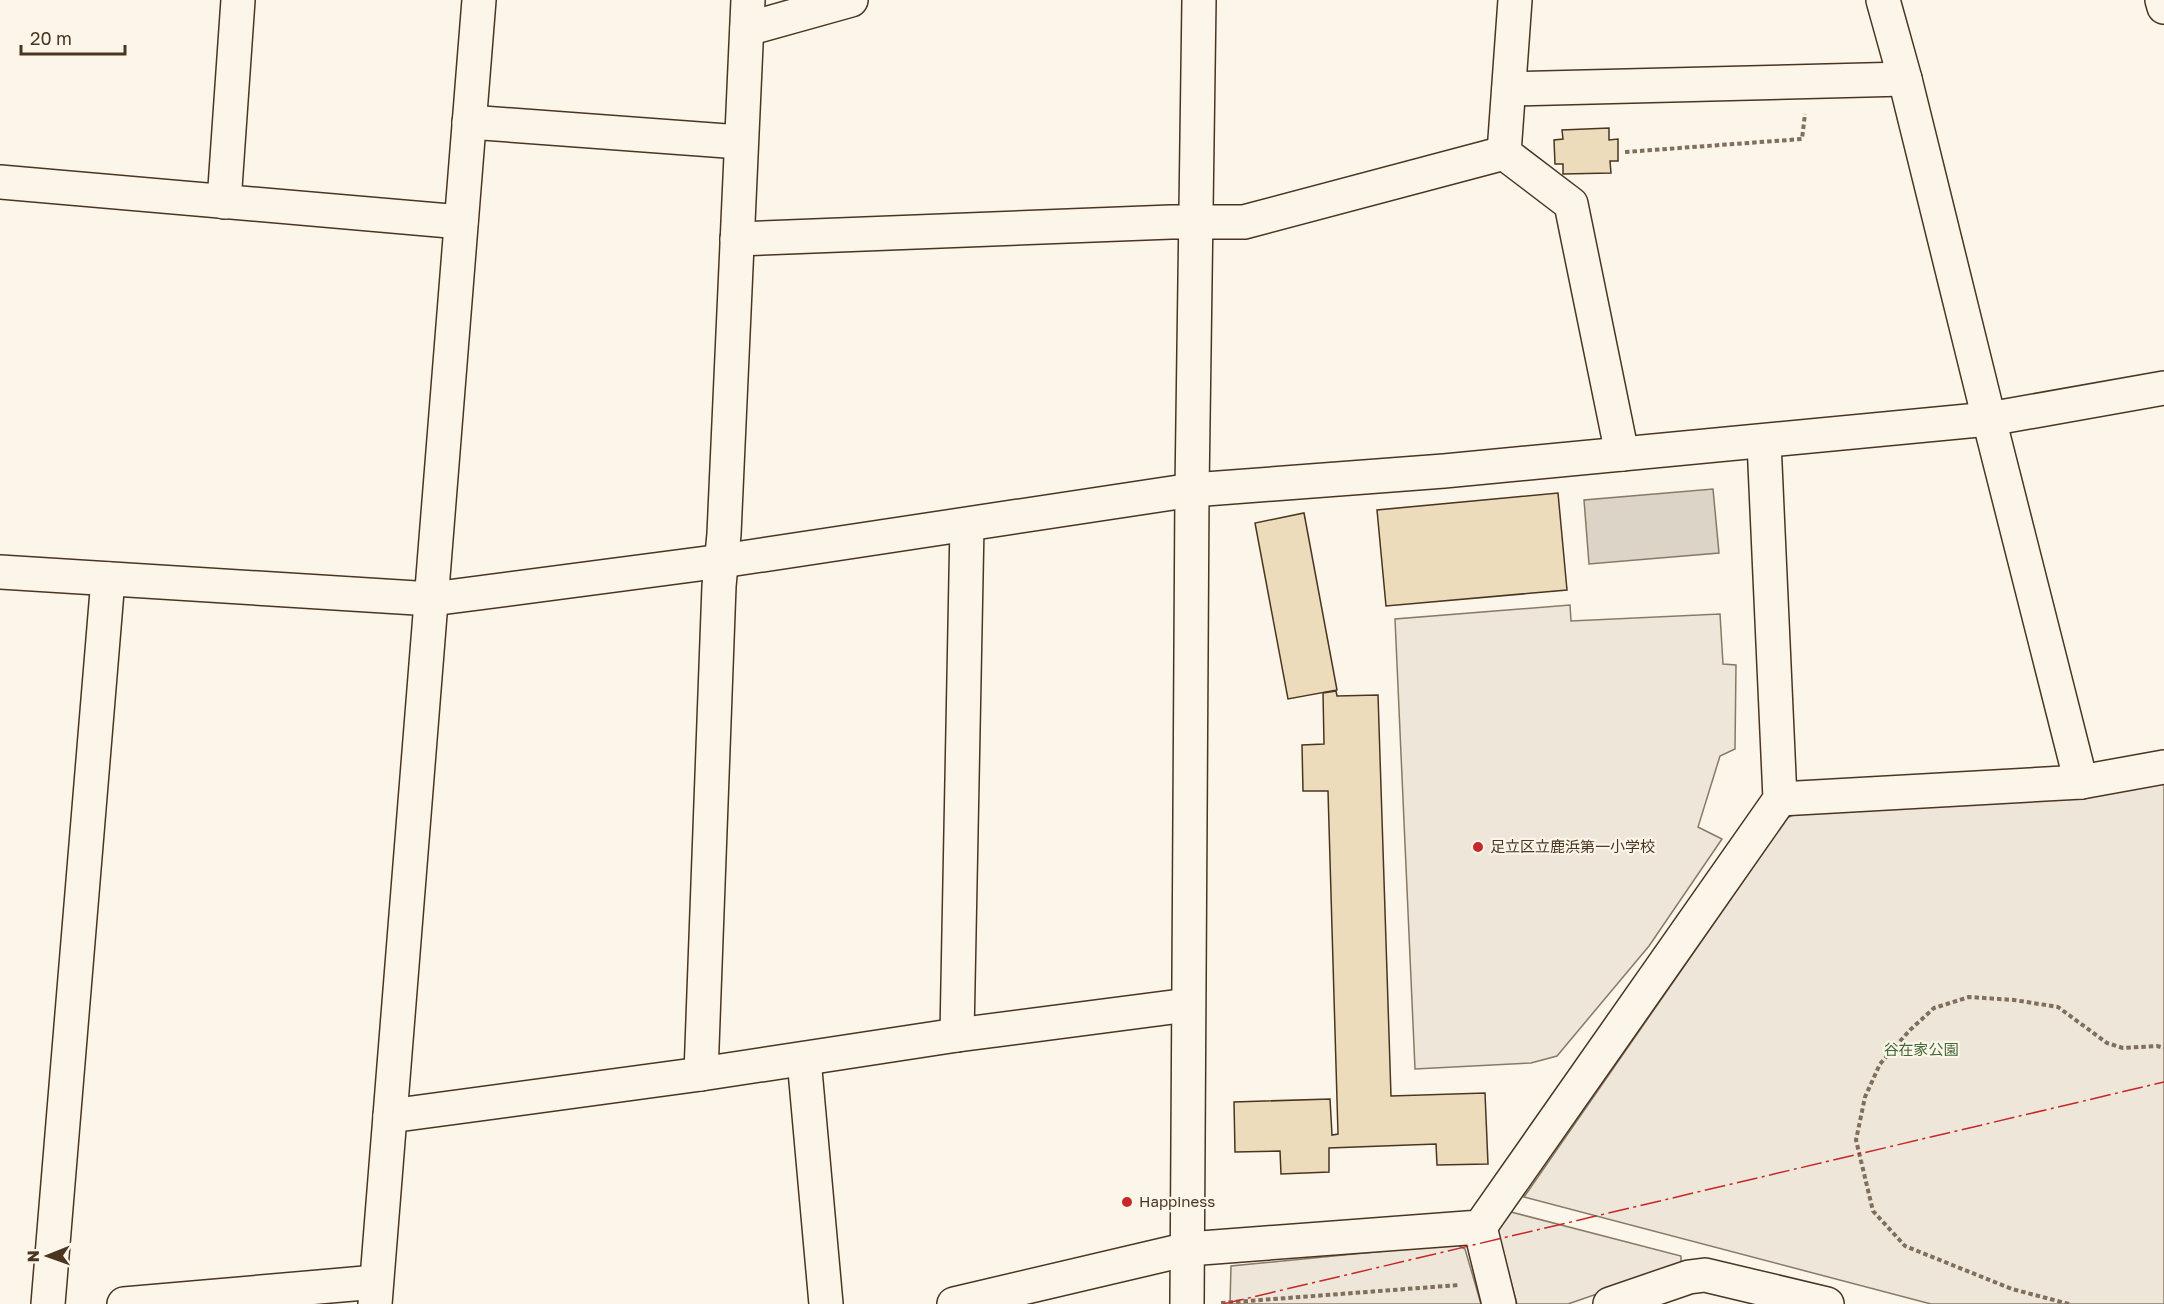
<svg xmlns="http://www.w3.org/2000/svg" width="2164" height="1304" font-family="'Golos Text','Noto Sans JP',sans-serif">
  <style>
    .green { fill: #ede6d9; stroke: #887966; stroke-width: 1.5 }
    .water { fill: #dcd4c6; stroke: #887966; stroke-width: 1.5 }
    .building { fill: #ecdcbc; stroke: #4a3520; stroke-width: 1.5 }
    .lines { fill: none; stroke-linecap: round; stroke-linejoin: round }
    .minor-casing { stroke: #4a3520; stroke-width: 36 }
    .path { stroke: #7f6f5c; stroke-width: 4; stroke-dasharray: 4.5 3; stroke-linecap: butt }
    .minor { stroke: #fbf6e9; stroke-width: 33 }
    .power { stroke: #c62828; stroke-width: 1.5; stroke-dasharray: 21 4.5 3 4.5; stroke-linecap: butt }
    .poi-dot { fill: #c62828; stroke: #fbf6e9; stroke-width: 2 }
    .labels { text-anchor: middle; stroke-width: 4.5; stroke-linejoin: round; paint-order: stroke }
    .poi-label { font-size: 15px; fill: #4a3520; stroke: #fbf6e9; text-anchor: start }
    .park-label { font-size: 15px; fill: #436837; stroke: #fbf6e9 }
  </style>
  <rect width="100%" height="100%" fill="#fbf6e9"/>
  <!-- green -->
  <g class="green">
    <path d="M1570,605L1571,621L1720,614L1723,664L1736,665L1735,749L1720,756L1698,827L1722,839L1649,946L1557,1056L1531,1063L1415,1069L1395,619Z"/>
    <path d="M2164,784V1304H1931L1524,1197L1787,818L1797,813L2071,797Z"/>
    <path d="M1511,1212L1681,1256V1265L1568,1304H1517L1497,1231Z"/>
    <path d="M1456,1244L1465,1249L1481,1304H1230L1231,1266Z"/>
  </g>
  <!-- water -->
  <path class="water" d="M1713,489L1719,553L1589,564L1584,500Z"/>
  <!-- building -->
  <g class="building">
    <path d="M1609,128V140L1618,139V161H1610L1611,173L1563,174V164H1555L1554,140L1563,139L1562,130Z"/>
    <path d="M1558,493L1567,590L1386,606L1377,510Z"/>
    <path d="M1304,513L1337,690L1288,699L1255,523Z"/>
    <path d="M1336,691L1337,696L1378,695L1391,1096L1485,1093L1488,1164L1437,1165L1436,1144L1329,1148V1172L1281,1174L1280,1151L1235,1152L1234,1102L1330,1099L1332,1135L1338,1134L1328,791H1303L1302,745L1324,744L1323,693Z"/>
  </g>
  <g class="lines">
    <defs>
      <g id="minor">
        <path d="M1515,0L1504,153L1571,204L1622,454"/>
        <path d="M1883,0L1905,79L1989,419L2081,782"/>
        <path d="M2162,0L2164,7"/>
        <path d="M747,29L851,0"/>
        <path d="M1509,89L1905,79"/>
        <path d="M469,122L740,142"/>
        <path d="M0,182L461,222"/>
        <path d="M224,202L238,0"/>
        <path d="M737,239L1171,222H1244L1504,153"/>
        <path d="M0,572L432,599L722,561L1192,490L1444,471L1989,419L2164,388"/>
        <path d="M1780,799L2081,782L2164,767"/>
        <path d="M957,1035L967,525"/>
        <path d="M804,1059L826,1304"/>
        <path d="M701,1074L719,586L724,534L748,0"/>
        <path d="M390,1116L701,1074L957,1035L1188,1005"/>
        <path d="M1480,1227L1499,1304"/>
        <path d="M48,1304L108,579"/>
        <path d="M124,1304L376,1282"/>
        <path d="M375,1304L479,0"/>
        <path d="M954,1304L1188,1249L1480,1227L1780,799L1764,442"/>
        <path d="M1187,1304L1192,490L1199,0"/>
        <path d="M1610,1304L1689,1277L1705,1275L1827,1304"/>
      </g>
    </defs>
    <!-- minor casing -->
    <use href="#minor" class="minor-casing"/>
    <!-- path -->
    <g class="path">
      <path d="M1625,152L1802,139L1805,114"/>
      <path d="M1221,1303L1459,1285"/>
      <path d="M2069,1304L2012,1289L1905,1246L1873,1211L1856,1140L1865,1097L1880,1064L1910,1030L1934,1008L1969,997L2014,1000L2058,1007L2107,1043L2123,1048L2157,1046L2164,1048"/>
    </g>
    <!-- minor -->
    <use href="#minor" class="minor"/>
    <!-- power -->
    <path class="power" d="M1223,1304L2164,1082"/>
  </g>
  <!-- markers -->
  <g class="poi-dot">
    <circle cx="1478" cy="847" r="6"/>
    <circle cx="1127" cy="1202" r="6"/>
  </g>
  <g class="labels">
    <!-- poi labels -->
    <g class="poi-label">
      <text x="1490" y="852">足立区立鹿浜第一小学校</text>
      <text x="1139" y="1207">Happiness</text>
    </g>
    <!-- park labels -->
    <g class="park-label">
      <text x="1921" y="1055">谷在家公園</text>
    </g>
  </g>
  <!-- north arrow -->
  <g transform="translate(48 1256) rotate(269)" stroke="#fbf6e9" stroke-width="4.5" paint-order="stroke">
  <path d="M0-4.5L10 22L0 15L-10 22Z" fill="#4a3520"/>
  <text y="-9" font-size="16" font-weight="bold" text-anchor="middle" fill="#4a3520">N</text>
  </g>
  <!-- scale -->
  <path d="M21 45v9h104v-9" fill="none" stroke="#4a3520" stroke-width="3"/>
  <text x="30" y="45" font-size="18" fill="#4a3520" stroke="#fbf6e9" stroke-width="4.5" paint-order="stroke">20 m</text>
</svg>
